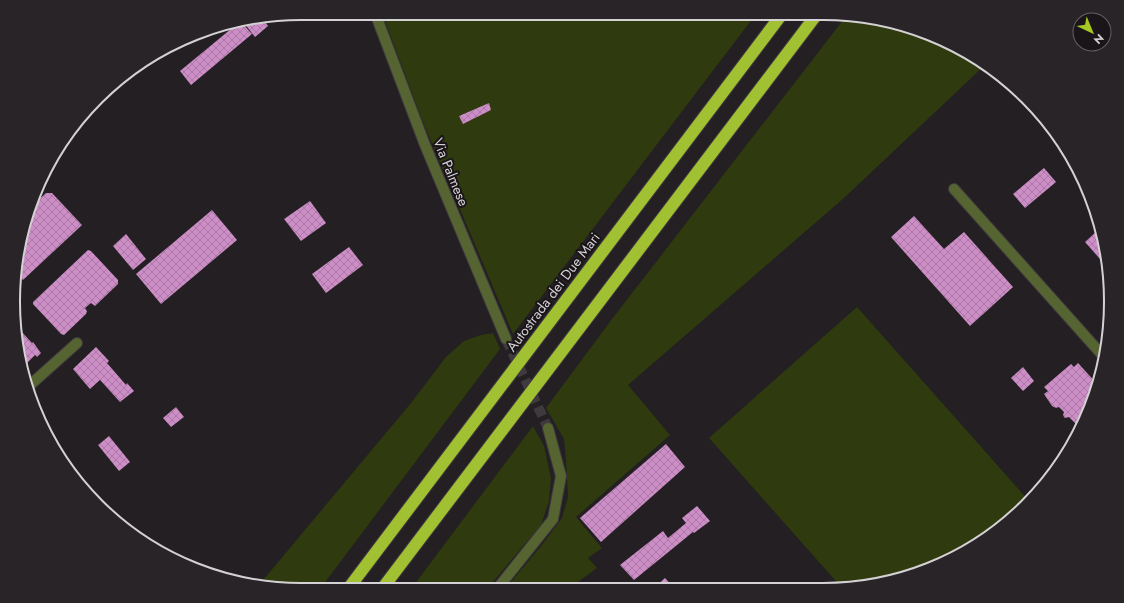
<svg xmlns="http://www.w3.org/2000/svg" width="1124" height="603" font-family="Jost,sans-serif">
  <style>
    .green { fill: #2f3a0e }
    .building { fill: url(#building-cross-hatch) }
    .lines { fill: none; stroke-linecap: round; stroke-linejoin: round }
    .minor-tunnel { stroke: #3e3a3e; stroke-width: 10; stroke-dasharray: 10 5; stroke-linecap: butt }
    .minor-casing { stroke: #3f3b3f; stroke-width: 12 }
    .highway-casing { stroke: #3f3b3f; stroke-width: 14 }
    .minor { stroke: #566431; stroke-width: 10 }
    .highway { stroke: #a1c132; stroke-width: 12 }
    .labels { text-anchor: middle; stroke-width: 4; stroke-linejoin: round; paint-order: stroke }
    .street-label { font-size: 14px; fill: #d4d1d4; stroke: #1a1519 }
    .rim { fill: none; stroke: #d4d1d4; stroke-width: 2 }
  </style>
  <defs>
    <pattern id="building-cross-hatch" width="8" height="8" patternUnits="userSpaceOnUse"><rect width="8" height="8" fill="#cd8ec7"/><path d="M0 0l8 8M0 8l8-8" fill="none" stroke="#aa7aa5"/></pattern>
  </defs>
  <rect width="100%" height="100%" fill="#231f23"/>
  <!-- green -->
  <g class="green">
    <path d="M382,13L756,14L513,334L423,122Z"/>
    <path d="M847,15L897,23L967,52L985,65L844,198L628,385L670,435L576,517L602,548L588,558L597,568L570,588L505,589L541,546L562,518L568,497L566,461L564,439L546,408L612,319Z"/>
    <path d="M857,307L1029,501L983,541L933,568L860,588H842L709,438Z"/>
    <path d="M493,333L500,349L320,589H283L259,585L411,403L446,357L464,341L481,335Z"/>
    <path d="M533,426L544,446L551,478L549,501L541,525L487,589H411Z"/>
  </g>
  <!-- building -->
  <g class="building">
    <path d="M263,19L268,26L255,37L244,23Z"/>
    <path d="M242,23L252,34L191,85L180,71L237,24Z"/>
    <path d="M489,103L491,110L463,124L459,116Z"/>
    <path d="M1044,168L1056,182L1025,208L1013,194Z"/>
    <path d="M46,193H52L82,225L23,280L18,275L23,227L26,220L34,213L32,210L34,208V204Z"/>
    <path d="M310,201L326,223L301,241L284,219Z"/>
    <path d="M212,210L237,240L161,304L136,274Z"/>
    <path d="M914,216L944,249L964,232L1013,287L970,326L891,237Z"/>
    <path d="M1099,229L1102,232L1108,268L1085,242Z"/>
    <path d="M126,234L146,259L133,270L113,246Z"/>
    <path d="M349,247L363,265L326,293L312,274Z"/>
    <path d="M88,250L91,251L118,280V284L95,306L91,303L85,308L87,311L86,314L64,335L61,334L33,304V302Z"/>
    <path d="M17,324L21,328L20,330L32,343L33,342L41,353L37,357L35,355L27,363L28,366L25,369L15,326Z"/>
    <path d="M96,347L109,361L107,363L126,385L127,383L134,391L120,402L100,380L90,389L73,369Z"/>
    <path d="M1078,363L1098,385L1096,394L1078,433L1077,431L1079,427L1069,417L1065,418L1064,417L1063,415L1064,412L1059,407L1056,408L1052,406L1044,394L1048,391L1044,387L1071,364L1074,367Z"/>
    <path d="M1023,367L1034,381L1023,391L1011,378Z"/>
    <path d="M176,407L184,417L171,427L163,418Z"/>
    <path d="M109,436L130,462L119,471L98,445Z"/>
    <path d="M666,444L685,467L601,542L580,518Z"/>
    <path d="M697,506L710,521L694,533L693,532L634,580L620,565L663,531L668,538L686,523L682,518Z"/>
    <path d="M665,578L674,588H654Z"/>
  </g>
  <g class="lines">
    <!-- minor-tunnel -->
    <path class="minor-tunnel" d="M506,339L548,428"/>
    <defs>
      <g id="minor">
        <path d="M375,13L425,145L506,339"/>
        <path d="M954,189L1104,357"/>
        <path d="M29,386L77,343"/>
        <path d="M497,589L553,519L561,476L548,428"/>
      </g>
      <g id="highway">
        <path d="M348,589L782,14"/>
        <path d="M382,589L817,14"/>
      </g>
    </defs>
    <!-- minor casing -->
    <use href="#minor" class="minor-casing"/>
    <!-- highway casing -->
    <use href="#highway" class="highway-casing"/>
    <!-- minor -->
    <use href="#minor" class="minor"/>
    <!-- highway -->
    <use href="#highway" class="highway"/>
  </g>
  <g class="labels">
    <!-- street labels -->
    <g class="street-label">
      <text transform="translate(451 172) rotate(68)" y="5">Via Palmese</text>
      <text transform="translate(553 292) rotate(-53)" y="5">Autostrada dei Due Mari</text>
    </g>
  </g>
  <!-- crop -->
  <path d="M0 0H1124V603H0ZM301 20H823A281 281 0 0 1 1104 301V302A281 281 0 0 1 823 583H301A281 281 0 0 1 20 302V301A281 281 0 0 1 301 20Z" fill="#292428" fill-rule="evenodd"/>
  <path class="rim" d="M301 20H823A281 281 0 0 1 1104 301V302A281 281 0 0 1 823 583H301A281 281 0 0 1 20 302V301A281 281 0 0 1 301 20Z"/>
  <!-- north arrow -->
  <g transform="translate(1092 32) rotate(136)"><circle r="19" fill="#1a1519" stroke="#646064"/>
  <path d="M0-3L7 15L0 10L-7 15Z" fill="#a5c823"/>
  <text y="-6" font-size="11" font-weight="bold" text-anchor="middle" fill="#d4d1d4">N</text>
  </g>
</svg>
